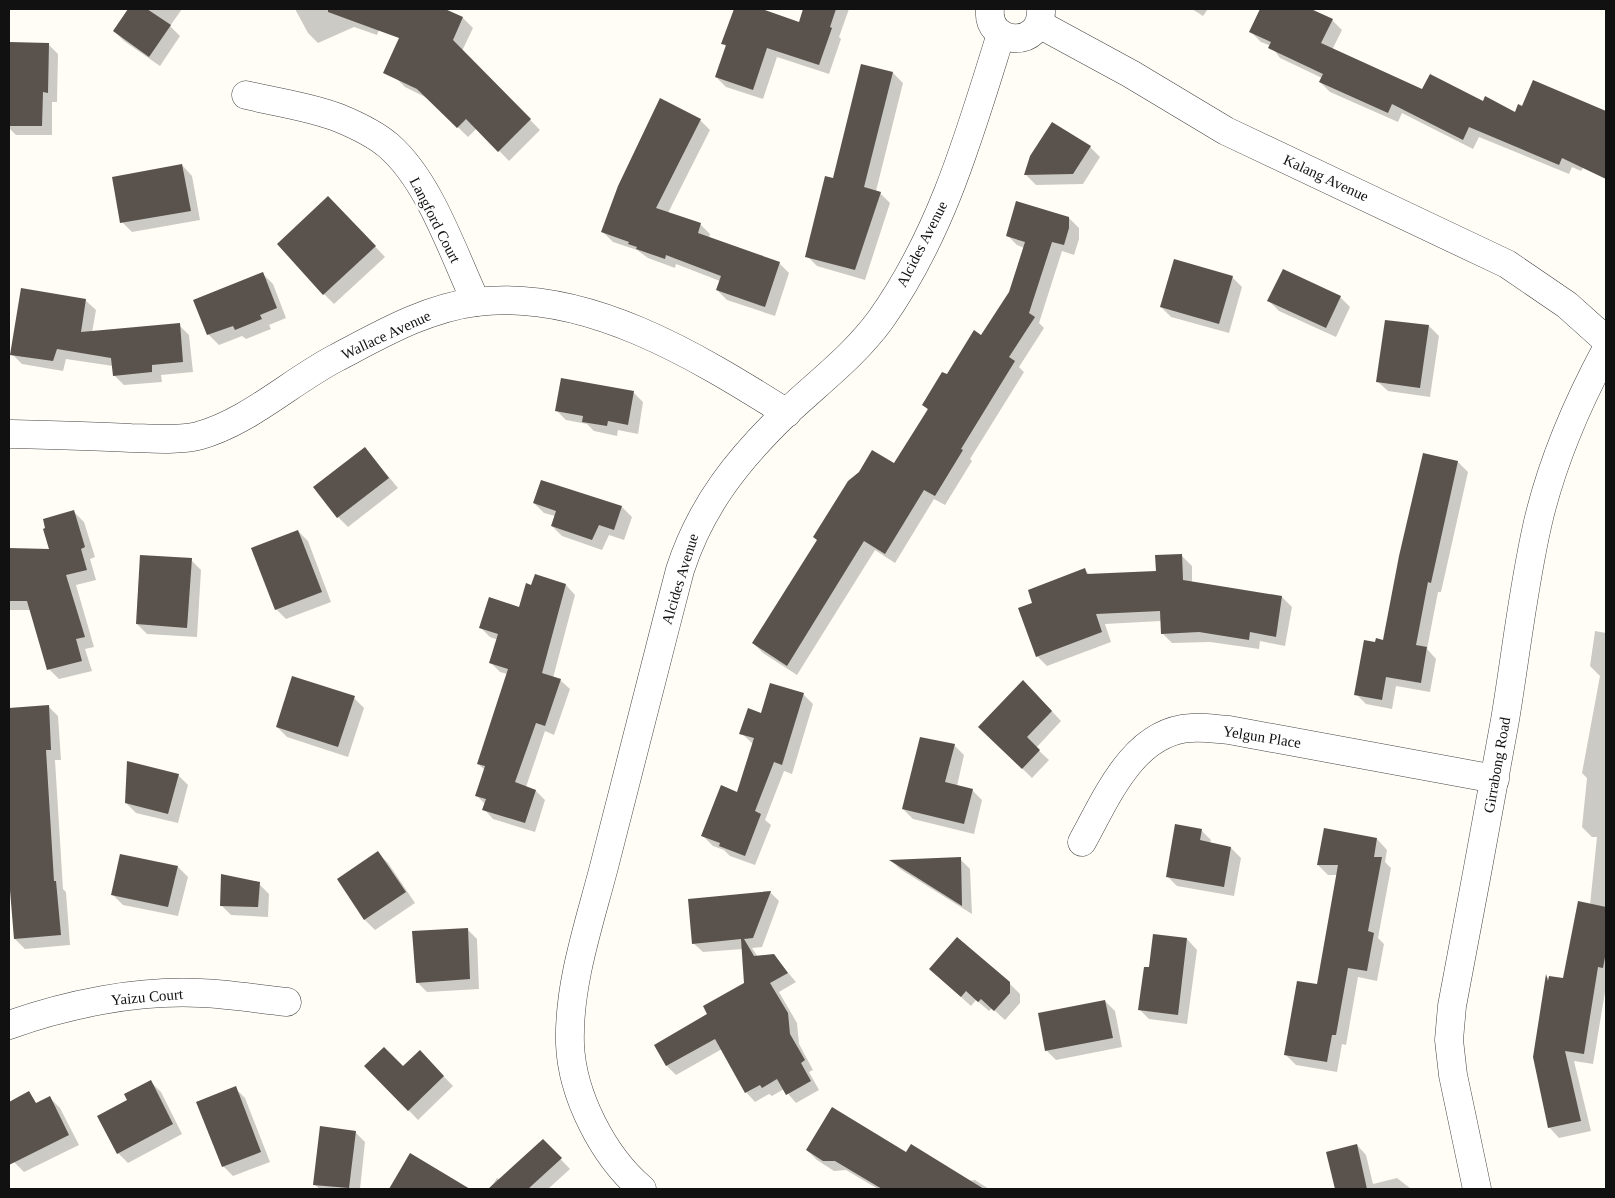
<svg xmlns="http://www.w3.org/2000/svg" width="1615" height="1198" font-family="'Times New Roman',serif">
  <style>
    .shadow { fill: #0003 }
    .building { fill: #5a524d }
    .lines { fill: none; stroke-linecap: round; stroke-linejoin: round }
    .minor-casing { stroke: #444; stroke-width: 29 }
    .minor { stroke: #fff; stroke-width: 28 }
    .labels { text-anchor: middle; stroke-width: 5; stroke-linejoin: round; paint-order: stroke }
    .street-label { font-size: 15px; fill: #111; stroke: #fff }
  </style>
  <rect width="100%" height="100%" fill="#fffdf5"/>
  <!-- shadow -->
  <g class="shadow">
    <path d="M130,9H182L170,26L180,36L160,66L124,41L114,31Z"/>
    <path d="M295,9H387L377,35L354,27L318,43L308,33Z"/>
    <path d="M428,9H442L463,18L473,28L462,51L540,130L509,161L477,128L468,137L429,99L405,87L395,77Z"/>
    <path d="M735,9H758L799,24L804,9H849L839,37L841,39L829,74L777,57L763,99L726,87L716,77L727,47L723,44Z"/>
    <path d="M1192,9H1208L1203,16Z"/>
    <path d="M1262,9H1308L1332,20L1342,30L1332,50L1422,91L1483,103L1516,113L1523,108L1605,112L1606,135L1581,171L1572,167L1569,174L1479,137L1473,149L1402,113L1398,122L1330,92L1320,82L1322,78L1280,58L1271,46L1261,42L1251,32Z"/>
    <path d="M9,44H48L58,54L57,102H52V135H16L9,128Z"/>
    <path d="M862,66L893,73L903,83L876,191L880,193L890,203L865,280L817,266L807,256L834,180Z"/>
    <path d="M700,120L710,130L668,213L700,224L710,234L709,238L779,263L789,273L775,316L727,300L717,290L720,281L676,264L675,268L648,258L637,250L613,242L603,232Z"/>
    <path d="M1090,147L1100,157L1083,184L1036,185L1026,175Z"/>
    <path d="M182,165L192,176L200,220L132,232L122,222Z"/>
    <path d="M338,207L385,257L334,304L324,294Z"/>
    <path d="M1069,218L1079,228V239L1074,255L1062,251L1039,323L1044,328L1019,367L1024,372L970,459L972,461L945,505L934,499L895,563L875,550L797,675L763,653L753,643L895,464L928,410L924,405L982,336L1010,292L1024,248L1017,245L1007,235Z"/>
    <path d="M263,274L273,284L286,318L269,325L271,329L246,339L242,336L219,345L209,335L194,301Z"/>
    <path d="M1232,277L1242,287L1229,333L1171,317L1161,307Z"/>
    <path d="M1340,297L1350,307L1336,337L1279,311L1269,301Z"/>
    <path d="M85,300L96,310L92,333L179,325L189,335L193,372L161,375L162,382L124,385L114,375L113,366L66,359L63,371L22,364L12,354Z"/>
    <path d="M1429,326L1439,336L1430,397L1388,391L1377,381Z"/>
    <path d="M633,392L643,402L638,434L618,430L617,436L594,431L587,424L566,420L556,410Z"/>
    <path d="M365,448L398,488L348,527L338,517Z"/>
    <path d="M1424,455L1458,462L1468,472L1441,592H1438L1427,649L1436,659L1430,692L1396,686L1392,709L1366,704L1356,694L1376,644L1384,641Z"/>
    <path d="M541,481L622,507L632,517L624,540L609,535L602,550L562,536L552,526L555,516L544,513L534,503Z"/>
    <path d="M74,512L84,522L95,557L90,559L96,580L76,585L94,647L85,649L92,671L59,679L49,669L31,610H9V549L51,550Z"/>
    <path d="M298,531L308,541L331,602L286,619L276,609Z"/>
    <path d="M1182,556L1192,566V582L1282,597L1292,607L1285,646L1260,641L1259,649L1210,642L1172,643L1162,633L1161,621L1105,624L1111,642L1047,666L1037,656L1034,604L1085,570L1090,575L1157,572Z"/>
    <path d="M191,560L201,570L197,637L147,634L137,624Z"/>
    <path d="M566,585L575,595L553,678L560,680L570,689L554,735L545,731L526,787L536,791L545,800L535,832L493,819L484,809L485,804L477,796L485,770L478,764L507,674L500,672L490,662L498,640L490,637L480,627L520,608L532,586Z"/>
    <path d="M1595,631L1606,633V986L1593,1064L1574,1061L1591,1131L1559,1138L1549,1127L1547,977L1550,980L1564,979L1590,905L1597,837H1592L1582,827L1587,778L1582,773L1600,676L1590,666Z"/>
    <path d="M1033,691L1061,721L1036,748L1049,760L1032,778L980,727Z"/>
    <path d="M803,694L813,704L792,774L784,771L765,820L771,825L755,865L730,856L724,850L713,846L703,836L738,793L753,744L741,733L762,714Z"/>
    <path d="M354,698L364,708L348,757L287,737L277,727Z"/>
    <path d="M48,706L58,716L61,760H55L63,889L66,892L70,945L25,949L15,939L9,872V709Z"/>
    <path d="M954,745L964,755L957,786L972,790L982,800L974,834L913,819L903,809Z"/>
    <path d="M178,775L188,785L178,823L136,813L126,803Z"/>
    <path d="M1325,829L1377,839L1387,850L1385,862L1391,868L1378,938L1384,944L1377,981L1358,977L1346,1045L1342,1044L1337,1072L1296,1065L1286,1055L1318,985L1337,875H1328L1318,865Z"/>
    <path d="M1201,830L1211,840L1210,843L1231,848L1241,858L1234,896L1177,886L1167,876Z"/>
    <path d="M378,853L388,863L415,903L375,930L365,920L338,880Z"/>
    <path d="M960,859L970,869L972,914L900,869L892,861Z"/>
    <path d="M178,867L188,877L178,916L123,905L113,895Z"/>
    <path d="M259,884L269,894L268,917L231,915L221,905Z"/>
    <path d="M770,892L779,901L762,947L752,948L758,957L773,955L796,982L779,992L797,1023L799,1044L813,1070L809,1072L819,1090L796,1103L784,1089L772,1096L769,1094L755,1102L746,1092L722,1049L676,1075L667,1066L655,1046L709,1015L745,984L743,949L703,952L693,943Z"/>
    <path d="M467,929L477,939L479,989L427,992L417,982Z"/>
    <path d="M1187,939L1197,950L1187,1024L1149,1019L1139,1009L1150,969Z"/>
    <path d="M930,969L1009,983L1020,994V1003L1005,1020L992,1008L989,1011L976,1000L971,1006Z"/>
    <path d="M1105,1001L1115,1011L1122,1047L1056,1060L1046,1050Z"/>
    <path d="M420,1052L453,1086L418,1120L366,1066L403,1068Z"/>
    <path d="M151,1082L161,1092L182,1134L128,1163L118,1153L128,1100Z"/>
    <path d="M235,1088L245,1098L270,1162L233,1176L223,1166Z"/>
    <path d="M50,1098L60,1108L79,1145L24,1172L14,1162L9,1153V1118Z"/>
    <path d="M355,1132L365,1142L360,1189H320L314,1184Z"/>
    <path d="M543,1141L570,1169L548,1189H490L497,1178L500,1180Z"/>
    <path d="M1357,1145L1366,1155L1373,1184L1397,1178L1411,1189H1336L1328,1153Z"/>
    <path d="M807,1150L906,1154L968,1181L975,1180L989,1189H878L846,1170L834,1171L817,1160Z"/>
    <path d="M411,1155L452,1184L448,1189H389Z"/>
  </g>
  <!-- building -->
  <g class="building">
    <path d="M128,9H147L171,25L149,57L113,31Z"/>
    <path d="M328,9H445L463,17L453,40L531,119L498,152L466,119L457,128L417,89L383,73L399,38L328,12Z"/>
    <path d="M734,9H762L799,22L803,9H836L830,27L832,28L819,65L767,48L753,90L715,77L726,45L721,44Z"/>
    <path d="M1260,9H1311L1333,19L1321,43L1422,89L1430,74L1483,101L1485,96L1515,112L1518,104L1522,106L1533,80L1606,111V179L1562,158L1559,165L1469,127L1463,140L1392,104L1388,113L1319,82L1323,74L1268,48L1271,42L1249,32Z"/>
    <path d="M9,42L49,43L48,93L43,92L42,126H9Z"/>
    <path d="M861,64L893,72L864,187L881,192L855,270L805,257L825,176L833,178Z"/>
    <path d="M660,98L701,119L656,208L701,223L698,233L780,262L765,307L716,290L721,276L666,255L665,259L636,249L637,247L628,244L629,242L601,232L618,186Z"/>
    <path d="M1052,122L1091,146L1073,174L1024,175L1030,156Z"/>
    <path d="M182,164L191,211L120,223L112,177Z"/>
    <path d="M328,196L376,246L323,295L277,244Z"/>
    <path d="M1016,201L1069,217V228L1064,245L1052,242L1029,313L1035,317L1009,357L1015,361L961,449L963,450L935,496L924,490L885,554L864,541L787,666L752,643L817,540L813,537L848,481L859,472L872,450L894,463L928,409L922,405L942,372L947,374L974,330L981,335L1009,292L1025,242L1006,236Z"/>
    <path d="M1174,259L1233,276L1219,324L1160,307Z"/>
    <path d="M1283,269L1341,296L1326,328L1267,301Z"/>
    <path d="M263,272L277,308L260,315L262,319L235,330L233,326L207,335L193,300Z"/>
    <path d="M21,288L86,299L81,332L180,323L183,362L152,365V372L113,376L111,358L57,349L53,361L10,355Z"/>
    <path d="M1385,320L1429,325L1420,388L1376,382Z"/>
    <path d="M561,378L634,391L628,425L608,421L607,426L582,422L583,416L555,411Z"/>
    <path d="M365,447L389,478L337,518L313,487Z"/>
    <path d="M1423,453L1458,461L1431,583L1428,582L1416,645L1427,647L1421,683L1386,677L1382,700L1354,695L1364,640L1375,642L1376,638L1383,640L1399,556Z"/>
    <path d="M541,480L622,506L614,530L599,525L592,540L551,526L556,511L533,503Z"/>
    <path d="M74,510L85,547L81,549L87,570L66,575L85,637L76,639L82,661L47,670L27,601H9V548L49,549L43,529L45,528L43,519Z"/>
    <path d="M298,530L322,592L275,610L251,548Z"/>
    <path d="M1182,554L1183,580L1282,596L1276,637L1250,632L1249,640L1199,632L1161,634L1160,611L1096,614L1102,632L1036,657L1018,608L1032,603L1028,590L1085,568L1087,574L1156,571L1155,555Z"/>
    <path d="M140,555L192,558L187,628L136,624Z"/>
    <path d="M535,574L566,584L542,673L561,679L545,726L536,723L515,782L536,790L525,823L482,810L486,799L475,796L485,766L477,764L508,669L489,663L498,634L479,628L489,597L519,607L526,583L531,585Z"/>
    <path d="M292,676L355,696L338,747L276,727Z"/>
    <path d="M1023,680L1052,711L1027,737L1040,750L1022,769L978,727Z"/>
    <path d="M770,683L804,693L782,765L774,762L755,811L761,814L745,856L719,846L720,843L701,836L721,785L737,792L754,738L739,734L748,708L761,713Z"/>
    <path d="M49,705L51,750H46L54,881H56L61,935L14,939L9,878V708Z"/>
    <path d="M920,737L955,744L945,782L973,789L964,824L902,809Z"/>
    <path d="M127,761L179,774L168,814L125,803Z"/>
    <path d="M1175,824L1202,829L1200,840L1231,847L1224,887L1166,877Z"/>
    <path d="M1324,828L1377,838L1374,857H1382L1368,931L1374,933L1367,971L1348,968L1336,1035H1332L1327,1062L1284,1055L1297,981L1317,984L1338,865H1317Z"/>
    <path d="M378,851L406,892L364,920L337,879Z"/>
    <path d="M120,854L178,866L168,907L111,895Z"/>
    <path d="M961,857L962,906L889,860Z"/>
    <path d="M221,874L260,882L258,907L220,906Z"/>
    <path d="M771,891L753,938L744,939L754,956L774,954L788,973L770,983L788,1013L790,1034L805,1060L801,1063L811,1081L786,1095L777,1079L762,1088L760,1085L745,1093L715,1039L666,1066L654,1045L707,1014L703,1006L744,983L741,939L692,944L688,899Z"/>
    <path d="M1578,901L1606,907V952L1603,968L1598,967L1584,1054L1565,1051L1581,1121L1548,1128L1533,1057L1546,974L1548,981L1549,976L1563,978Z"/>
    <path d="M468,928L470,979L416,983L412,931Z"/>
    <path d="M1153,934L1187,938L1178,1015L1138,1010L1144,967H1149Z"/>
    <path d="M957,937L1010,982V993L994,1011L981,999L978,1002L966,991L961,997L929,969Z"/>
    <path d="M1105,1000L1113,1038L1045,1051L1038,1013Z"/>
    <path d="M384,1047L403,1066L420,1050L444,1076L408,1111L364,1066Z"/>
    <path d="M151,1080L173,1124L117,1154L97,1116L127,1100L124,1094Z"/>
    <path d="M236,1086L261,1152L222,1167L196,1102Z"/>
    <path d="M29,1091L36,1103L50,1096L69,1135L9,1165V1102Z"/>
    <path d="M832,1107L906,1152L911,1144L984,1189H882L835,1161H823L806,1150Z"/>
    <path d="M320,1126L356,1131L349,1188L313,1185Z"/>
    <path d="M543,1139L562,1158L528,1189H488Z"/>
    <path d="M1357,1144L1367,1189H1335L1326,1152Z"/>
    <path d="M410,1153L470,1189H389Z"/>
  </g>
  <g class="lines">
    <defs>
      <g id="minor">
        <path d="M990,9C986,46 1043,50 1041,9"/>
        <path d="M1039,24L1131,74L1226,131L1507,264L1567,305L1606,340"/>
        <path d="M246,95C275,102 312,107 339,118C356,125 375,134 389,146C430,182 453,253 476,302"/>
        <path d="M9,434C49,435 90,436 131,438C152,438 177,441 198,436C249,422 290,382 336,358C380,335 426,308 476,302C586,288 698,357 787,413"/>
        <path d="M1082,842C1106,799 1133,731 1191,728C1203,727 1216,729 1229,730L1495,779"/>
        <path d="M9,1025C68,1004 137,990 200,993C229,994 258,999 287,1002"/>
        <path d="M642,1189C603,1156 572,1095 570,1044C568,982 591,919 606,859C631,762 655,666 680,570C701,505 739,458 787,412C819,382 855,355 881,319C942,233 970,133 1001,34"/>
        <path d="M1477,1189L1453,1075L1449,1040L1452,1006C1470,911 1488,815 1505,720C1516,654 1523,587 1538,522C1552,462 1577,404 1606,350"/>
      </g>
    </defs>
    <!-- minor casing -->
    <use href="#minor" class="minor-casing"/>
    <!-- minor -->
    <use href="#minor" class="minor"/>
  </g>
  <g class="labels">
    <!-- street labels -->
    <g class="street-label">
      <text transform="translate(1326 178) rotate(25)" y="5">Kalang Avenue</text>
      <text transform="translate(435 220) rotate(63)" y="5">Langford Court</text>
      <text transform="translate(922 244) rotate(-63)" y="5">Alcides Avenue</text>
      <text transform="translate(386 335) rotate(-25)" y="5">Wallace Avenue</text>
      <text transform="translate(680 579) rotate(-73)" y="5">Alcides Avenue</text>
      <text transform="translate(1262 737) rotate(9)" y="5">Yelgun Place</text>
      <text transform="translate(1497 765) rotate(-80)" y="5">Girrabong Road</text>
      <text transform="translate(147 997) rotate(-5)" y="5">Yaizu Court</text>
    </g>
  </g>
  <!-- border -->
  <rect width="1615" height="1198" fill="none" stroke="#111111" stroke-width="20"/>
</svg>
